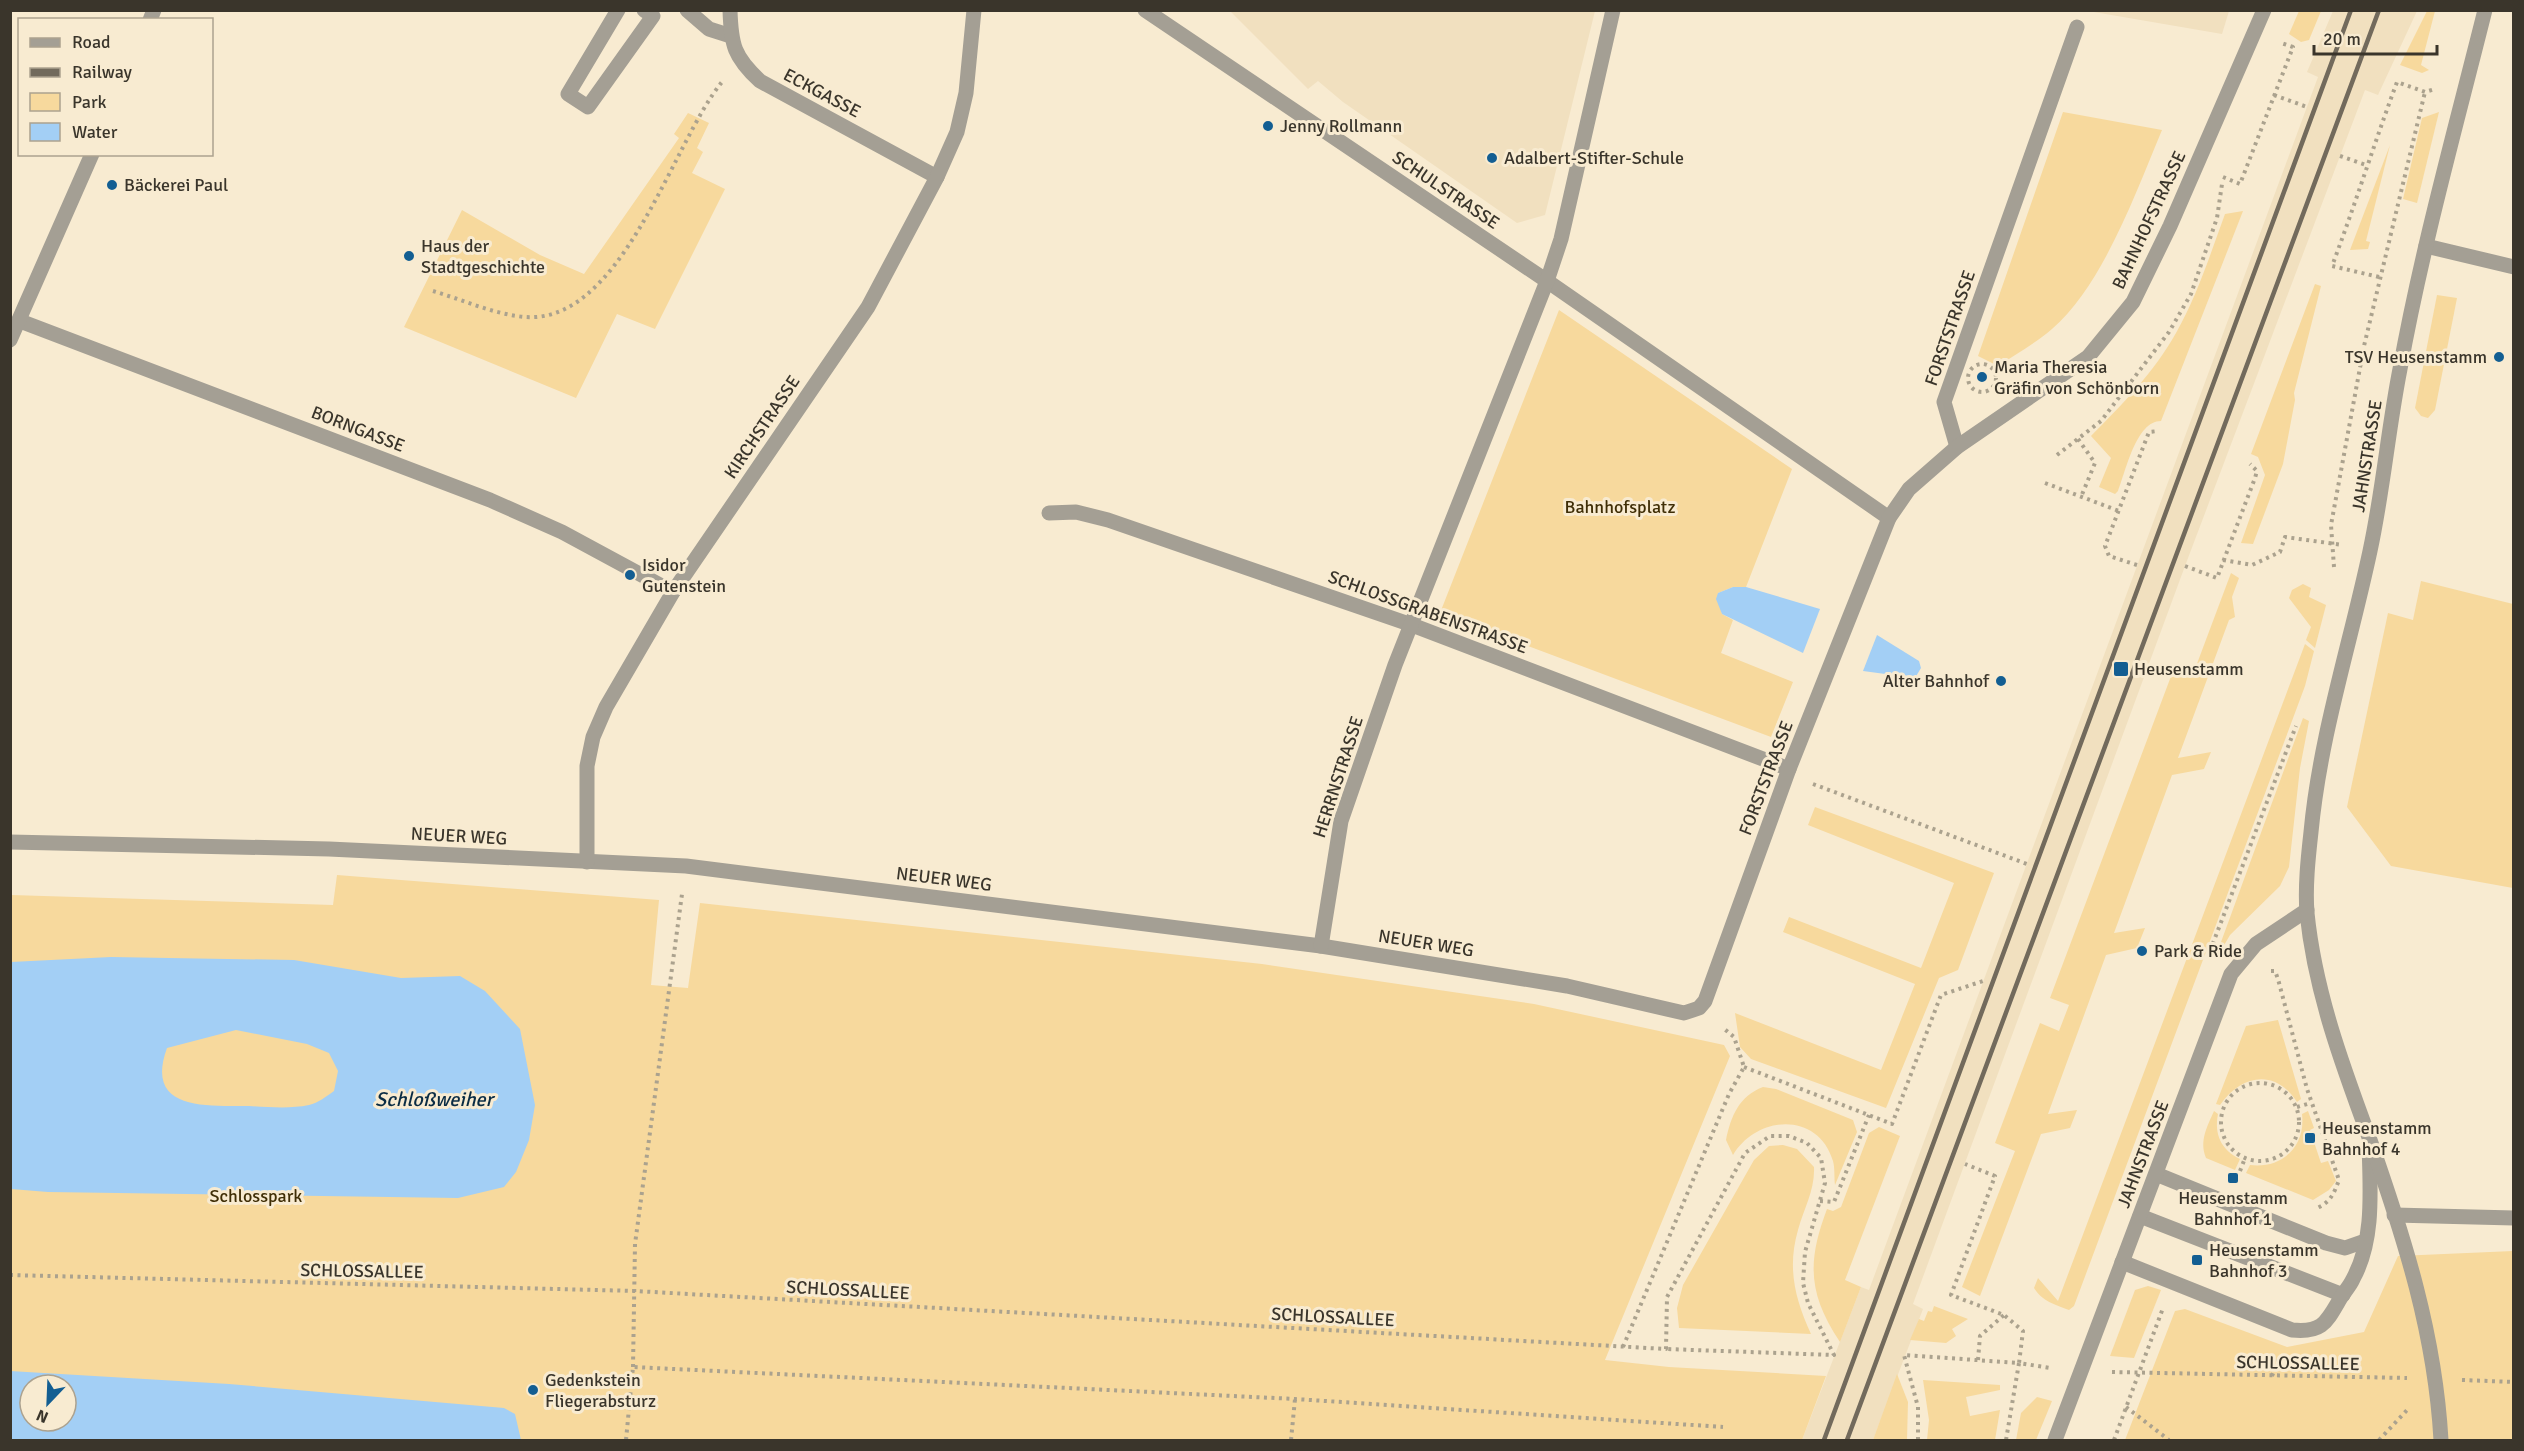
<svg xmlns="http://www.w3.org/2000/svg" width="2524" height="1451" font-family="Signika,sans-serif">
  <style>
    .built { fill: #f1e0bf }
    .green { fill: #f7d99d; fill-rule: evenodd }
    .water { fill: #a3cff5; fill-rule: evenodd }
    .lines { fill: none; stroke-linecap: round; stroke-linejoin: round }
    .path { stroke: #aba28e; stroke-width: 4; stroke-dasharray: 3 4.5; stroke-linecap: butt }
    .lane { stroke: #a49f94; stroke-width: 15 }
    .street { stroke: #a49f94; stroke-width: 15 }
    .rail { stroke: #726a5c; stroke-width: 4.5 }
    .poi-dot { fill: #135e92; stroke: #f8ebd1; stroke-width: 2 }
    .labels { text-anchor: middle; stroke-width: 6; stroke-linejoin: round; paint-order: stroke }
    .street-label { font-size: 18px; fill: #3a352b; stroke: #f8ebd1 }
    .poi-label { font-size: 18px; fill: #3a352b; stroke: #f8ebd1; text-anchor: start }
    .park-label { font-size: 18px; fill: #3f2e06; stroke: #f8ebd1 }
    .water-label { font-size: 20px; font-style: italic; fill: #0a2c44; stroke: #f8ebd1 }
  </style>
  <rect width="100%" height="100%" fill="#f8ebd1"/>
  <!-- built -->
  <g class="built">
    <path d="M1230,11H1595L1545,215L1517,223L1343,102L1318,81L1308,89Z"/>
    <path d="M2088,11H2229L2222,34Z"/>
    <path d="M2333,11H2417L2378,95L2365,90L2185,566L1913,1304L1923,1309L1873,1440H1802L1861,1287L1869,1290L2318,77L2307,72Z"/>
  </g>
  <!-- green -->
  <g class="green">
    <path d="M2299,11H2321L2309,40L2301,42L2289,34Z"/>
    <path d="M2427,11H2435L2421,65L2429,70L2422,73L2400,65Z"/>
    <path d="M2063,112L2162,130C2136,192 2103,285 2052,329C2036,343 2016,354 1998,366L1978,356Z"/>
    <path d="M2439,112L2417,203L2403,199L2422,118Z"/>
    <path d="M688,113L709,123L697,148L703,152L692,173L725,189L655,329L617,314L576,398L404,327L462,210L540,255L584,274L679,138L674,134Z"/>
    <path d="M2390,145L2366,241L2370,242L2368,249L2350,250Z"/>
    <path d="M2243,211L2161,421C2136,421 2126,471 2118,491L2115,494L2099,487L2111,458L2091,436C2121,406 2155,371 2176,333C2197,296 2210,255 2225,214Z"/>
    <path d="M2315,284L2321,286L2294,393L2295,400L2283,464L2253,544L2241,543L2265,475L2258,457L2251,454Z"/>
    <path d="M2437,295L2457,298L2435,410L2428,418L2421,416L2415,408Z"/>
    <path d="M1559,310L1792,469L1746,587H1733L1718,593L1722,614L1733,620L1721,653L1793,682L1771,737L1440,613Z"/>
    <path d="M2231,573L2239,578L2232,597L2235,617L2229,620L2178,758L2211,752L2204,769L2172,775L2114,933L2145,928L2137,948L2106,955L2048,1114L2077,1110L2070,1128L2041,1134L1980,1296L1962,1287L2015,1151L1995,1143L2040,1023L2059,1031L2069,1005L2050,998L2176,663L2195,669Z"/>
    <path d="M2421,581L2513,604V888L2391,866L2347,807L2388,613L2413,620Z"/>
    <path d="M2303,584L2311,588L2309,597L2326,605L2315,648L2306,640L2311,627L2289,598L2292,590Z"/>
    <path d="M2305,644L2314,651L2305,686L2074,1306L2069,1310C2054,1304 2043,1302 2034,1288L2038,1278L2058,1301Z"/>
    <path d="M2303,718L2309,721L2300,768L2289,867L2280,886L2230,935L2219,954L2217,953Z"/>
    <path d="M1815,807L1994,873L1958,970L1939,978L1886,1108L1751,1059L1740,1047L1735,1013L1881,1070L1915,984L1783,932L1789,917L1921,968L1954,883L1808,825Z"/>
    <path d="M337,875L659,900L651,985L688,988L700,903L1262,964L1534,1004L1724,1045L1730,1056L1605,1360L1669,1367L1826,1376L1802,1440H11V895L333,905ZM30,1385H66V1421H30Z"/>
    <path d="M2278,1020L2301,1099L2297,1102C2275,1068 2241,1075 2220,1105L2216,1104L2246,1026Z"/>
    <path d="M1763,1087L1776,1089L1853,1120L1857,1132L1835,1185C1834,1177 1835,1168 1833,1161C1818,1111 1757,1115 1733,1155L1726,1140C1731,1116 1739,1096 1763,1087Z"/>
    <path d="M2214,1111L2218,1114C2214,1134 2221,1150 2240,1159L2235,1170L2206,1158C2199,1141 2207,1127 2214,1111Z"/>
    <path d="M2308,1111L2314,1128L2310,1130L2321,1163L2328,1161L2336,1181L2329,1190L2313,1200L2246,1173L2250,1165C2282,1169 2306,1146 2302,1114Z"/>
    <path d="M1879,1127L1900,1136L1845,1280L1861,1287L1840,1342C1808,1294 1807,1262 1827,1209L1833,1211L1841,1207L1869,1133Z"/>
    <path d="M1783,1145L1797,1149L1814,1167C1815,1190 1804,1208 1798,1230C1787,1268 1795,1299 1811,1334L1679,1328L1677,1308L1683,1285L1754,1160L1769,1146Z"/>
    <path d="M2513,1251V1440H2125L2175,1311L2185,1309L2287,1347L2364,1332L2398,1256Z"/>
    <path d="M2148,1286L2161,1290L2134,1358L2110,1356L2135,1290Z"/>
    <path d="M1934,1306L1968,1319L1952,1329L1956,1336L1946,1343L1910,1340L1919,1319L1924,1321L1928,1311L1932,1312Z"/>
    <path d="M1897,1374L1908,1402L1907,1440H1873Z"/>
    <path d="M1923,1380L2000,1385V1390L1966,1397L1970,1416L2000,1410L1995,1440H1927L1929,1420Z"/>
    <path d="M2037,1397L2052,1401L2036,1440H2016L2021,1413Z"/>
  </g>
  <!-- water -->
  <g class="water">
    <path d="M1733,587H1746L1820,609L1803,653L1722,614L1716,599L1718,593Z"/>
    <path d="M1877,635L1919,661L1921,668L1915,678L1863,671Z"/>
    <path d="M111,957L294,960L401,978L460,976L485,991L520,1029L535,1105L529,1140L516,1172L504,1187L458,1198L48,1192L11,1189V962ZM236,1030L307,1044L329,1053L338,1071L334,1091C327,1096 318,1103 309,1105C290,1109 268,1107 249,1106C206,1106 144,1111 167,1048Z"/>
    <path d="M10,1371L229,1384L504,1408L515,1414L521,1440H11ZM30,1385H66V1421H30Z"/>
  </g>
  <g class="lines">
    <!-- path -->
    <g class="path">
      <path d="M2274,95L2307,107"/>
      <path d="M2340,156L2366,165"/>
      <path d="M2223,177L2240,184L2293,47L2281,43"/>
      <path d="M2379,277L2332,266C2355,205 2374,144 2397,82L2425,92L2435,89"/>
      <path d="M433,291C460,299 489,312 517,316C620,334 671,144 722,82"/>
      <circle cx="1982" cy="378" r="14"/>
      <path d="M2078,439L2095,463L2081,497"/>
      <path d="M2057,455L2101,421L2169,332L2191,294L2217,218L2222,184"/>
      <path d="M2045,483L2119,511"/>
      <path d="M2223,560L2252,565L2280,552L2285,537L2343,545"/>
      <path d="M2137,565L2109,556L2105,546L2149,432L2158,431"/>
      <path d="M2185,566L2217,578L2255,478L2257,471L2250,464"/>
      <path d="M2334,567L2331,525L2364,346L2425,92"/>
      <path d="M1813,784L2027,864"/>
      <path d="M2210,951L2296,726"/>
      <path d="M2271,971H2275L2278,979L2307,1089L2339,1180C2334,1193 2331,1202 2317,1208"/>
      <path d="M1744,1067L1892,1124L1941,995L1983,981"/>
      <circle cx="2260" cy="1122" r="39"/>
      <path d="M2297,1107L2311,1103"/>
      <path d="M2240,1171L2245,1158"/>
      <path d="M1820,1201L1834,1202L1869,1115"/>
      <path d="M10,1275L635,1291L1666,1349L1667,1297L1745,1153L1770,1136H1789L1807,1143L1821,1158L1825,1183L1805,1252L1803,1283L1808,1303L1834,1355L1666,1349"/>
      <path d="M1623,1347L1729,1094L1744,1067L1734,1037L1722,1027"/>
      <path d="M1978,1360L1980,1336L2004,1315"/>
      <path d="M633,1367L635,1244L682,894"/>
      <path d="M2112,1372L2407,1378"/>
      <path d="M2272,1376L2280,1356"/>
      <path d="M2462,1380L2514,1382"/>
      <path d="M2126,1407L2169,1440"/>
      <path d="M626,1440L633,1367L1295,1399L1723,1427"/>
      <path d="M1291,1440L1295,1399"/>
      <path d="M1918,1440V1407L1904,1355L2019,1363L2023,1331L2004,1315L1951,1295L1995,1176L1965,1164"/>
      <path d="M2006,1440L2019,1363L2050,1368"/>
      <path d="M2114,1440L2163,1308"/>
      <path d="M2379,1440L2409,1408"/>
    </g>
    <!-- lane -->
    <g class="lane">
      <path d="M618,10L568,94L588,107L653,16L644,10"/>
      <path d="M687,10L709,29L731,36"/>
      <path d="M2156,1174L2326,1243L2345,1248L2365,1241"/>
      <path d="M2394,1215L2514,1218"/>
      <path d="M2140,1216L2343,1295"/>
      <path d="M2122,1262L2292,1330C2322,1333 2326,1323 2340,1299C2344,1292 2350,1286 2353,1279C2375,1239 2370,1188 2369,1143"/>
    </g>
    <!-- street -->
    <g class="street">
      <path d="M730,10C731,45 734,57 760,81L937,177"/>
      <path d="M1145,10L1547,281L1889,518"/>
      <path d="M150,20L154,10"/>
      <path d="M2426,246L2514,267"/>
      <path d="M20,321L490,500L562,532L673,592"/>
      <path d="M10,340L92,154"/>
      <path d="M1957,447L1944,402L2077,27"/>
      <path d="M1049,513L1076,512L1108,520L1412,625L1789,769"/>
      <path d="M10,842L329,849L686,866L1321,946L1567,986L1684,1013L1699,1008L1705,1001L1789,769L1889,518L1909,489L1957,447L2088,357L2133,302L2170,226L2264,10"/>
      <path d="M587,862V766L593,737L606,707L673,592L868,307L937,177L957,132L966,93L974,10"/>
      <path d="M1321,946L1341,821L1395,665L1547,281L1561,239L1613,10"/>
      <path d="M2055,1440L2231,974L2256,944L2307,910"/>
      <path d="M2441,1440C2435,1334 2405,1240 2370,1140C2343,1067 2315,992 2307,913C2305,887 2308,859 2311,832C2320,736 2350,645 2370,551C2383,491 2388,430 2400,369C2422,248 2455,130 2485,10"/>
    </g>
    <!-- rail -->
    <g class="rail">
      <path d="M1824,1440L2351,10"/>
      <path d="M1847,1440L2379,10"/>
    </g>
  </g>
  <!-- markers -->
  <g class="poi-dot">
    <circle cx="1268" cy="126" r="6"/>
    <circle cx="1492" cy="158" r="6"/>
    <circle cx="112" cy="185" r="6"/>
    <circle cx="409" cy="256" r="6"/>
    <circle cx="2499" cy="357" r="6"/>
    <circle cx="1982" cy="377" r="6"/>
    <circle cx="630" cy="575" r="6"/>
    <rect x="2113" y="661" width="16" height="16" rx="3"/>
    <circle cx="2001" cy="681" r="6"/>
    <circle cx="2142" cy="951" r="6"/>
    <rect x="2304" y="1132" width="12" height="12" rx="3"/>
    <rect x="2227" y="1172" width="12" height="12" rx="3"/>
    <rect x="2191" y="1254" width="12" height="12" rx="3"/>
    <circle cx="533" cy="1390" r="6"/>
  </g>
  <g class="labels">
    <!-- street labels -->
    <g class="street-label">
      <text transform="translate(822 93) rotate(28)" y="6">ECKGASSE</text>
      <text transform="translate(1446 190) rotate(34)" y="6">SCHULSTRASSE</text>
      <text transform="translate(2149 220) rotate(-65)" y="6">BAHNHOFSTRASSE</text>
      <text transform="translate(1950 328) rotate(-71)" y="6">FORSTSTRASSE</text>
      <text transform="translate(762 427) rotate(-56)" y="6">KIRCHSTRASSE</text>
      <text transform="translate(358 429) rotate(21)" y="6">BORNGASSE</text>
      <text transform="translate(2367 456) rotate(-81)" y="6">JAHNSTRASSE</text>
      <text transform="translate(1428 612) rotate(20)" y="6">SCHLOSSGRABENSTRASSE</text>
      <text transform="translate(1338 777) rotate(-72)" y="6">HERRNSTRASSE</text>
      <text transform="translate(1766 778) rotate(-69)" y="6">FORSTSTRASSE</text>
      <text transform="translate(459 836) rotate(3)" y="6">NEUER WEG</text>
      <text transform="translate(944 879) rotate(7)" y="6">NEUER WEG</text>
      <text transform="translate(1426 943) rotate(9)" y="6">NEUER WEG</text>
      <text transform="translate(2143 1154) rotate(-69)" y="6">JAHNSTRASSE</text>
      <text transform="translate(362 1271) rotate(1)" y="6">SCHLOSSALLEE</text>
      <text transform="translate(848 1290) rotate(3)" y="6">SCHLOSSALLEE</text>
      <text transform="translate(1333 1317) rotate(3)" y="6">SCHLOSSALLEE</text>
      <text transform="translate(2298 1363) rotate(1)" y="6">SCHLOSSALLEE</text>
    </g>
    <!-- poi labels -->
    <g class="poi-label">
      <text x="1280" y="132">Jenny Rollmann</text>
      <text x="1504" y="164">Adalbert-Stifter-Schule</text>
      <text x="124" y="191">Bäckerei Paul</text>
      <text x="421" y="252">Haus der<tspan x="421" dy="21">Stadtgeschichte</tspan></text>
      <text x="2487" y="363" text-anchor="end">TSV Heusenstamm</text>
      <text x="1994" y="373">Maria Theresia<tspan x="1994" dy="21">Gräfin von Schönborn</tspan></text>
      <text x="642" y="571">Isidor<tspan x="642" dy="21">Gutenstein</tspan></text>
      <text x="2134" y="675">Heusenstamm</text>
      <text x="1989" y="687" text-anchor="end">Alter Bahnhof</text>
      <text x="2154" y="957">Park &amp; Ride</text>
      <text x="2322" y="1134">Heusenstamm<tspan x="2322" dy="21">Bahnhof 4</tspan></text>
      <text x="2233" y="1204" text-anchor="middle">Heusenstamm<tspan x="2233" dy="21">Bahnhof 1</tspan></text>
      <text x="2209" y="1256">Heusenstamm<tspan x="2209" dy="21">Bahnhof 3</tspan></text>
      <text x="545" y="1386">Gedenkstein<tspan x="545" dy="21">Fliegerabsturz</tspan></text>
    </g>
    <!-- park labels -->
    <g class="park-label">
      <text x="1620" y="513">Bahnhofsplatz</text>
      <text x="256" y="1202">Schlosspark</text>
    </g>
    <!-- water labels -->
    <g class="water-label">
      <text x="434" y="1106">Schloßweiher</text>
    </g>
  </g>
  <!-- border -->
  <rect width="2524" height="1451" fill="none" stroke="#3a352b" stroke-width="24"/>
  <!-- legend -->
  <rect x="18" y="18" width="195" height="138" fill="#f8ebd1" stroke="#aca28f" stroke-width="1.5"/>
  <rect x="30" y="38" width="30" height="9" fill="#a49f94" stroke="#aca28f" stroke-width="1.5"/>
  <text x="72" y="48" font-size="18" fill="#3a352b">Road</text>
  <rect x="30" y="68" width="30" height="9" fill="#726a5c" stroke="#aca28f" stroke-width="1.5"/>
  <text x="72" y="78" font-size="18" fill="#3a352b">Railway</text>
  <rect x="30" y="93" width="30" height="18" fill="#f7d99d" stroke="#aca28f" stroke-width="1.5"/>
  <text x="72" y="108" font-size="18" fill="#3a352b">Park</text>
  <rect x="30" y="123" width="30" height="18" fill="#a3cff5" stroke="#aca28f" stroke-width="1.5"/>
  <text x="72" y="138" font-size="18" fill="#3a352b">Water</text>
  <!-- north arrow -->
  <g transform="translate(48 1403) rotate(203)"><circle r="28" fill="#f8ebd1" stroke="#aca28f" stroke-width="1.5"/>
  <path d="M0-4.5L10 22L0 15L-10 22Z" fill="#135e92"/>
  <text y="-9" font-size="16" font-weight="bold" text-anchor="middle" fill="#3a352b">N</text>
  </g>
  <!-- scale -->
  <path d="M2314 45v9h123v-9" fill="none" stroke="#3a352b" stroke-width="3"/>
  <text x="2323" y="45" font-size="18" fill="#3a352b" stroke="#f8ebd1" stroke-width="4.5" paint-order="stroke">20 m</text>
</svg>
